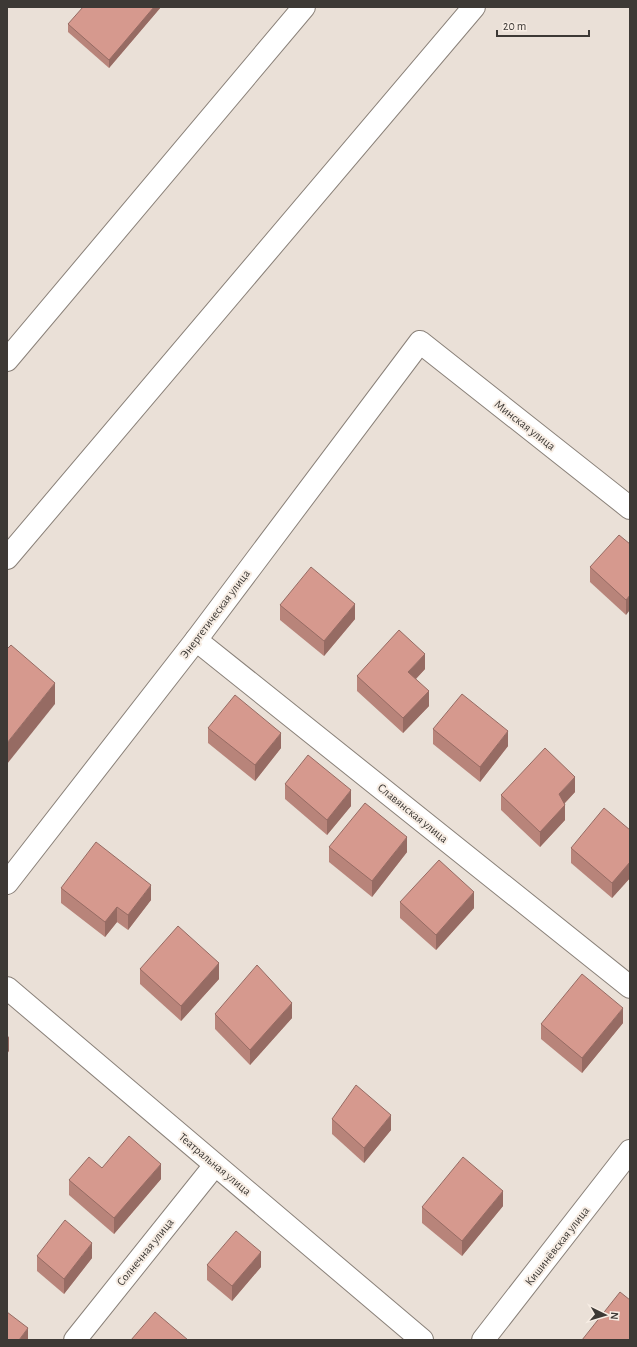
<svg xmlns="http://www.w3.org/2000/svg" width="637" height="1347" font-family="'Alegreya Sans',sans-serif">
  <style>
    .lines { fill: none; stroke-linecap: round; stroke-linejoin: round }
    .minor-casing { stroke: #8a8179; stroke-width: 24 }
    .minor { stroke: #fff; stroke-width: 22 }
    .wall { fill: #b8847a }
    .shaded-wall { fill: #966b63 }
    .building { fill: #d6998e; stroke: #966b63 }
    .labels { text-anchor: middle; stroke-width: 4; stroke-linejoin: round; paint-order: stroke }
    .street-label { font-size: 12px; fill: #3d3935; stroke: #f7ede4 }
  </style>
  <rect width="100%" height="100%" fill="#eae0d7"/>
  <g class="lines">
    <defs>
      <g id="minor">
        <path d="M7,360L304,7"/>
        <path d="M7,558L474,7"/>
        <path d="M196,640L630,987"/>
        <path d="M7,883L196,640L420,342L630,508"/>
        <path d="M7,988L422,1340"/>
        <path d="M75,1340L215,1165"/>
        <path d="M483,1340L630,1151"/>
      </g>
    </defs>
    <!-- minor casing -->
    <use href="#minor" class="minor-casing"/>
    <!-- minor -->
    <use href="#minor" class="minor"/>
  </g>
  <!-- wall -->
  <g class="wall">
    <path d="M161,7L109,68L68,32V24Z"/>
    <path d="M630,544L626,615L590,582V567Z"/>
    <path d="M280,605L355,619L324,656L280,620Z"/>
    <path d="M425,669L416,679L429,706L403,733L357,691V676Z"/>
    <path d="M208,728L281,748L255,781L208,743Z"/>
    <path d="M433,729L508,746L480,782L433,744Z"/>
    <path d="M285,784L351,806L327,835L285,799Z"/>
    <path d="M575,792L565,803V820L540,847L501,810V795Z"/>
    <path d="M630,830V878L612,898L571,863V848Z"/>
    <path d="M329,847L407,852L372,897L329,862Z"/>
    <path d="M61,888L151,900L128,930L117,922L105,937L61,903Z"/>
    <path d="M400,902L474,908L436,950L400,918Z"/>
    <path d="M140,969L219,979L181,1021L140,984Z"/>
    <path d="M215,1014L292,1018L250,1065L215,1029Z"/>
    <path d="M623,1023L582,1073L541,1039V1024Z"/>
    <path d="M332,1119L391,1130L364,1163L332,1134Z"/>
    <path d="M102,1168L161,1179L114,1234L69,1195V1180Z"/>
    <path d="M503,1206L462,1256L422,1223V1207Z"/>
    <path d="M37,1256L92,1258L64,1294L37,1271Z"/>
    <path d="M207,1265L261,1267L232,1301L207,1280Z"/>
  </g>
  <!-- shaded-wall -->
  <g class="shaded-wall">
    <path d="M154,7H161L109,68V60Z"/>
    <path d="M630,595V610L626,615V600Z"/>
    <path d="M355,604V619L324,656V641Z"/>
    <path d="M425,654V669L408,687V672Z"/>
    <path d="M55,683V704L7,764V743Z"/>
    <path d="M429,691V706L403,733V718Z"/>
    <path d="M508,731V746L480,782V767Z"/>
    <path d="M281,733V748L255,781V765Z"/>
    <path d="M575,777V792L559,809V794Z"/>
    <path d="M351,790V806L327,835V820Z"/>
    <path d="M565,805V820L540,847V832Z"/>
    <path d="M407,837V852L372,897V881Z"/>
    <path d="M630,862V878L612,898V883Z"/>
    <path d="M151,885V900L128,930V915Z"/>
    <path d="M474,892V908L436,950V935Z"/>
    <path d="M117,907V922L105,937V922Z"/>
    <path d="M219,963V979L181,1021V1006Z"/>
    <path d="M292,1003V1018L250,1065V1050Z"/>
    <path d="M623,1008V1023L582,1073V1058Z"/>
    <path d="M9,1036V1051L7,1054V1039Z"/>
    <path d="M391,1115V1130L364,1163V1148Z"/>
    <path d="M161,1164V1179L114,1234V1218Z"/>
    <path d="M503,1191V1206L462,1256V1241Z"/>
    <path d="M92,1243V1258L64,1294V1279Z"/>
    <path d="M261,1252V1267L232,1301V1286Z"/>
    <path d="M28,1328V1340H19Z"/>
  </g>
  <!-- building -->
  <g class="building">
    <path d="M83,7H154L109,60L68,24Z"/>
    <path d="M619,535L630,544V595L626,600L590,567Z"/>
    <path d="M311,567L355,604L324,641L280,605Z"/>
    <path d="M399,630L425,654L408,672L429,691L403,718L357,676Z"/>
    <path d="M11,645L55,683L7,743V649Z"/>
    <path d="M462,694L508,731L480,767L433,729Z"/>
    <path d="M235,695L281,733L255,765L208,728Z"/>
    <path d="M545,748L575,777L559,794L565,805L540,832L501,795Z"/>
    <path d="M308,755L351,790L327,820L285,784Z"/>
    <path d="M365,803L407,837L372,881L329,847Z"/>
    <path d="M604,808L630,830V862L612,883L571,848Z"/>
    <path d="M96,842L151,885L128,915L117,907L105,922L61,888Z"/>
    <path d="M439,860L474,892L436,935L400,902Z"/>
    <path d="M178,926L219,963L181,1006L140,969Z"/>
    <path d="M257,965L292,1003L250,1050L215,1014Z"/>
    <path d="M582,974L623,1008L582,1058L541,1024Z"/>
    <path d="M356,1085L391,1115L364,1148L332,1119Z"/>
    <path d="M129,1136L161,1164L114,1218L69,1180L89,1157L102,1168Z"/>
    <path d="M463,1157L503,1191L462,1241L422,1207Z"/>
    <path d="M65,1220L92,1243L64,1279L37,1256Z"/>
    <path d="M236,1231L261,1252L232,1286L207,1265Z"/>
    <path d="M620,1292L630,1300V1340H582Z"/>
    <path d="M7,1312L28,1328L19,1340H7Z"/>
    <path d="M155,1312L188,1340H131Z"/>
  </g>
  <g class="labels">
    <!-- street labels -->
    <g class="street-label">
      <text transform="translate(525 425) rotate(38)" y="4">Минская улица</text>
      <text transform="translate(215 614) rotate(-53)" y="4">Энергетическая улица</text>
      <text transform="translate(413 813) rotate(39)" y="4">Славянская улица</text>
      <text transform="translate(215 1164) rotate(40)" y="4">Театральная улица</text>
      <text transform="translate(557 1246) rotate(-52)" y="4">Кишинёвская улица</text>
      <text transform="translate(145 1252) rotate(-51)" y="4">Солнечная улица</text>
    </g>
  </g>
  <!-- border -->
  <rect width="637" height="1347" fill="none" stroke="#3d3935" stroke-width="16"/>
  <!-- north arrow -->
  <g transform="translate(605 1315) rotate(95)" stroke="#f7ede4" stroke-width="3" paint-order="stroke">
  <path d="M0-3L7 15L0 10L-7 15Z" fill="#3d3935"/>
  <text y="-6" font-size="11" font-weight="bold" text-anchor="middle" fill="#3d3935">N</text>
  </g>
  <!-- scale -->
  <path d="M497 30v6h92v-6" fill="none" stroke="#3d3935" stroke-width="2"/>
  <text x="503" y="30" font-size="12" fill="#3d3935" stroke="#f7ede4" stroke-width="3" paint-order="stroke">20 m</text>
</svg>
